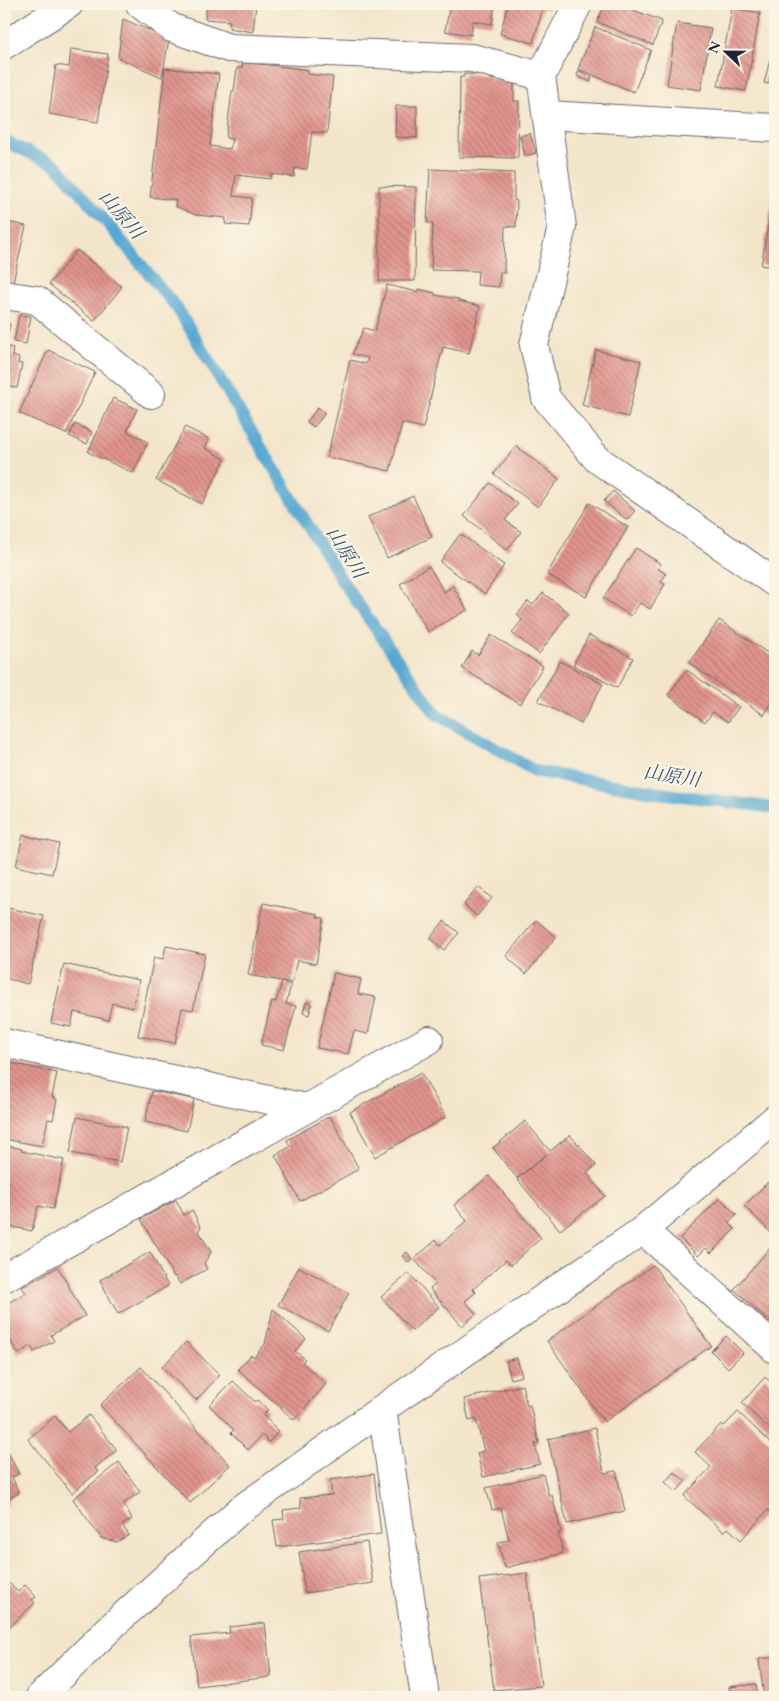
<svg xmlns="http://www.w3.org/2000/svg" width="779" height="1701" font-family="'EB Garamond','Noto Serif JP',serif">
  <style>
    .lines { fill: none; stroke-linecap: round; stroke-linejoin: round }
    .stream { stroke: #57a7d1; stroke-width: 12 }
    .building { fill: url(#building-back-hatch) }
    .street-casing { stroke: #6b666d; stroke-width: 30 }
    .secondary-casing { stroke: #6b666d; stroke-width: 30 }
    .street { stroke: #fff; stroke-width: 28 }
    .secondary { stroke: #fff; stroke-width: 28 }
    .labels { text-anchor: middle; stroke-width: 4.5; stroke-linejoin: round; paint-order: stroke }
    .water-label { font-size: 19px; font-style: italic; fill: #375777; stroke: #fcf5e5 }
  </style>
  <defs>
    <pattern id="building-back-hatch" width="6" height="6" patternUnits="userSpaceOnUse" patternTransform="scale(1.25)"><rect width="6" height="6" fill="#e1948d"/><path d="M-1 5l2 2M0 0l6 6M5-1l2 2" fill="none" stroke="#b67874"/></pattern>
  </defs>
  <rect width="100%" height="100%" fill="#fcf5e5"/>
  <filter id="ink" filterUnits="userSpaceOnUse"><feTurbulence type="fractalNoise" baseFrequency=".02" numOctaves="2"/><feDisplacementMap in="SourceGraphic" scale="10" xChannelSelector="R" yChannelSelector="G"/><feConvolveMatrix kernelMatrix="1 2 1 2 8 2 1 2 1" color-interpolation-filters="sRGB"/></filter>
  <filter id="wash" filterUnits="userSpaceOnUse"><feTurbulence type="fractalNoise" baseFrequency=".0096" numOctaves="4" result="noise"/><feDisplacementMap in="SourceGraphic" scale="20" xChannelSelector="R" yChannelSelector="G"/><feGaussianBlur stdDeviation="1.12" result="paint"/><feColorMatrix in="noise" values="0 0 0 0 0 0 0 0 0 0 0 0 0 0 0 0 0 1.4 0 .05"/><feComposite in="paint" operator="in"/></filter>
  <g filter="url(#wash)">
    <rect width="100%" height="100%" fill="#f3e5ca"/>
    <g class="lines">
      <!-- stream -->
      <path class="stream" d="M4,141L56,165L107,223L177,308L342,581L436,714L535,771L659,793L775,808"/>
    </g>
    <g id="blocks">
      <!-- building -->
      <g class="building">
        <path d="M207,4H256L253,32L229,28L230,21L205,19Z"/>
        <path d="M450,4H495L492,24L473,21L471,35L445,31Z"/>
        <path d="M508,4H550L549,9L543,8L533,43L500,34Z"/>
        <path d="M605,4H618L662,21L653,45L597,22Z"/>
        <path d="M676,4H689L688,9Z"/>
        <path d="M732,8L760,13L746,91L718,86Z"/>
        <path d="M123,19L169,39L162,77L118,58Z"/>
        <path d="M677,23L711,28L701,90L667,85Z"/>
        <path d="M595,27L651,50L634,92L578,69Z"/>
        <path d="M775,40V85L764,83Z"/>
        <path d="M71,49L108,54L98,122L49,114L56,65L69,67Z"/>
        <path d="M243,62L294,68L308,70L307,74L333,77L327,133L312,132L307,169L295,168L294,177L271,174L270,179L236,175L233,196L252,198L249,226L225,224L226,218L196,215L175,206L176,200L150,197L165,68L219,74L210,146L230,149L232,139L226,138L232,91H234L237,68H242Z"/>
        <path d="M579,71L592,77L590,82L577,76Z"/>
        <path d="M464,74L490,75V79L514,80V101H519L518,158L459,157L460,77H464Z"/>
        <path d="M396,106H417V138L395,137Z"/>
        <path d="M530,133L536,153L525,156L520,136Z"/>
        <path d="M430,169L514,173V200L517,201L516,227L505,226L504,273L500,272L499,287L477,285L478,271L431,270L433,223H427Z"/>
        <path d="M379,186L416,187L415,281H379Z"/>
        <path d="M774,191H775V268L761,265Z"/>
        <path d="M4,221L26,226L13,282L4,280Z"/>
        <path d="M77,250L122,287L94,321L49,284Z"/>
        <path d="M387,285L418,292V289L435,293V295L458,299V301L480,306L469,353L443,347L423,428L402,423L390,471L327,457L350,360L366,364L368,358L352,354L364,328L375,331Z"/>
        <path d="M19,315L31,316L26,344L14,342Z"/>
        <path d="M4,323L10,324L6,346L13,348L12,356L19,358L18,363L22,364L17,388L4,385Z"/>
        <path d="M48,350L95,372L66,434L19,413Z"/>
        <path d="M596,350L641,361L628,417L582,405Z"/>
        <path d="M113,398L137,409L127,431L148,442L133,473L88,452Z"/>
        <path d="M318,407L325,413L314,427L307,422Z"/>
        <path d="M75,424L92,432L87,444L69,436Z"/>
        <path d="M185,427L209,439L205,448L225,459L202,504L156,480Z"/>
        <path d="M516,446L559,479L538,507L494,474Z"/>
        <path d="M490,483L518,504L505,520L521,532L507,550L464,516Z"/>
        <path d="M613,491L635,511L627,520L604,501Z"/>
        <path d="M413,496L432,537L387,558L368,517Z"/>
        <path d="M589,503L628,527L586,597L547,574Z"/>
        <path d="M460,534L504,565L485,594L440,562Z"/>
        <path d="M636,548L661,564L658,569L666,574L661,582L665,584L650,609L640,603L631,616L603,598Z"/>
        <path d="M429,566L444,592L453,586L467,610L428,632L400,584Z"/>
        <path d="M4,582L8,583L4,595Z"/>
        <path d="M543,593L569,613L539,654L512,633L522,620L517,615L528,601L533,605Z"/>
        <path d="M719,620L775,658V698L764,715L689,663Z"/>
        <path d="M491,635L543,666L520,704L462,668L472,651L478,655Z"/>
        <path d="M589,635L633,658L617,688L573,665Z"/>
        <path d="M560,661L603,684L581,724L538,701Z"/>
        <path d="M687,670L739,707L728,722L713,712L705,722L668,695Z"/>
        <path d="M23,835L59,844L52,874L16,866Z"/>
        <path d="M478,887L492,898L477,916L464,905Z"/>
        <path d="M263,903L318,914L317,917L324,918L316,964L297,960L292,983L248,975Z"/>
        <path d="M8,908L44,916L28,984L4,978V925Z"/>
        <path d="M536,920L556,937L526,974L506,956Z"/>
        <path d="M444,921L459,933L444,950L430,938Z"/>
        <path d="M166,946L205,954L193,1010L182,1008L175,1043L138,1036L154,957L163,959Z"/>
        <path d="M64,964L139,980L133,1008L112,1003L108,1020L74,1012L71,1027L51,1023Z"/>
        <path d="M334,973L361,979L358,994L376,997L368,1034L354,1031L348,1054L317,1048Z"/>
        <path d="M282,982L291,985L286,1004L296,1006L284,1050L261,1045L272,1001L276,1002Z"/>
        <path d="M306,1002L312,1004L309,1015L303,1013Z"/>
        <path d="M7,1062L57,1073L52,1097L57,1099L53,1120L48,1119L42,1146L4,1139V1080Z"/>
        <path d="M421,1073L446,1117L375,1157L350,1112Z"/>
        <path d="M152,1091L194,1099L187,1131L145,1122Z"/>
        <path d="M330,1116L359,1169L300,1201L275,1155L290,1147L287,1140Z"/>
        <path d="M77,1117L127,1127L120,1162L70,1153Z"/>
        <path d="M525,1121L550,1151L570,1135L596,1165L587,1173L605,1196L560,1230L517,1179L547,1154L517,1178L493,1148Z"/>
        <path d="M4,1145L22,1149L21,1151L64,1160L53,1209L38,1206L32,1231L4,1225Z"/>
        <path d="M489,1176L541,1238L511,1265L506,1260L473,1289L476,1292L465,1301L476,1314L462,1326L430,1289L436,1284L414,1259L436,1240L440,1245L467,1221L454,1205Z"/>
        <path d="M768,1182L775,1190V1237L744,1206Z"/>
        <path d="M720,1198L737,1215L729,1223L735,1229L711,1253L706,1248L698,1256L680,1238Z"/>
        <path d="M176,1200L184,1215L192,1210L201,1228L198,1230L211,1252L204,1263L207,1269L180,1284L175,1276L174,1277L141,1219Z"/>
        <path d="M772,1246L775,1249V1314L769,1321L734,1289Z"/>
        <path d="M150,1252L168,1286L118,1314L100,1280Z"/>
        <path d="M407,1252L412,1259L408,1262L402,1256Z"/>
        <path d="M653,1265L711,1346L604,1422L547,1341Z"/>
        <path d="M58,1267L85,1316L51,1335L54,1341L34,1352L31,1346L18,1354L4,1328V1305L26,1293L22,1287Z"/>
        <path d="M299,1267L349,1293L328,1331L278,1305Z"/>
        <path d="M409,1273L439,1307L412,1331L381,1297Z"/>
        <path d="M273,1309L306,1339L295,1351L305,1359L302,1362L326,1384L294,1420L238,1369L251,1355L254,1357L265,1344Z"/>
        <path d="M726,1336L743,1353L728,1368L711,1351Z"/>
        <path d="M4,1342L8,1350H7L9,1356L4,1360Z"/>
        <path d="M186,1342L220,1375L196,1400L162,1367Z"/>
        <path d="M517,1358L522,1376L511,1379L506,1361Z"/>
        <path d="M141,1367L230,1465L190,1503L100,1405Z"/>
        <path d="M765,1377L775,1387V1434L742,1403Z"/>
        <path d="M233,1381L255,1402L257,1400L268,1410L263,1415L279,1431L269,1442L262,1435L248,1450L231,1433L234,1430L209,1405Z"/>
        <path d="M522,1385L527,1406L530,1405L539,1443L535,1444L540,1464L483,1477L477,1453L484,1451L476,1419L469,1421L464,1399Z"/>
        <path d="M738,1412L775,1447V1508L771,1512L768,1510L741,1540L728,1528L724,1532L684,1496L711,1467L695,1452L721,1424L724,1426Z"/>
        <path d="M89,1415L117,1450L95,1468L98,1472L72,1493L28,1439L55,1416L68,1432Z"/>
        <path d="M595,1428L604,1473L616,1471L625,1511L567,1524L548,1439Z"/>
        <path d="M4,1445L19,1474L12,1477L19,1493L6,1500L8,1504L4,1507Z"/>
        <path d="M119,1462L140,1492L123,1504L132,1519L122,1525L129,1535L117,1542L101,1538L73,1499Z"/>
        <path d="M674,1472L686,1481L676,1492L665,1482Z"/>
        <path d="M374,1474L381,1534L277,1547L273,1520L284,1519L283,1510L301,1508L300,1498L332,1495L330,1480Z"/>
        <path d="M543,1474L549,1496L552,1495L561,1532L558,1533L563,1553L505,1568L498,1542L509,1540L501,1508L492,1510L486,1488Z"/>
        <path d="M367,1542L373,1583L305,1593L299,1552Z"/>
        <path d="M527,1573L541,1686L494,1690L479,1579Z"/>
        <path d="M8,1582L18,1592L25,1585L36,1597L32,1600L35,1603L4,1632V1586Z"/>
        <path d="M265,1623L271,1677L197,1686L191,1637L230,1633L229,1627Z"/>
        <path d="M775,1657V1697H764L759,1659Z"/>
        <path d="M756,1684L758,1697H730L729,1687Z"/>
      </g>
    </g>
  </g>
  <g filter="url(#ink)">
    <use href="#blocks" fill-opacity="0" stroke="#6b666d" stroke-width="1"/>
    <g class="lines">
      <defs>
        <g id="street">
          <path d="M140,4L172,28L229,48L472,58L541,76L562,227L534,345L546,398L597,459L775,583"/>
          <path d="M4,45L69,4"/>
          <path d="M541,76L578,4"/>
          <path d="M547,115L775,128"/>
          <path d="M4,295L37,300L151,394"/>
          <path d="M4,1043L306,1108"/>
          <path d="M643,1230L775,1349"/>
          <path d="M4,1278L429,1040"/>
          <path d="M382,1409L425,1697"/>
        </g>
        <path id="secondary" d="M40,1697L111,1627L240,1510L382,1409L643,1230L775,1119"/>
      </defs>
      <!-- street casing -->
      <use href="#street" class="street-casing"/>
      <!-- secondary casing -->
      <use href="#secondary" class="secondary-casing"/>
      <!-- street -->
      <use href="#street" class="street"/>
      <!-- secondary -->
      <use href="#secondary" class="secondary"/>
    </g>
  </g>
  <g class="labels">
    <!-- water labels -->
    <g class="water-label">
      <text transform="translate(122 214) rotate(50)" y="7">山原川</text>
      <text transform="translate(347 552) rotate(58)" y="7">山原川</text>
      <text transform="translate(672 775) rotate(9)" y="7">山原川</text>
    </g>
  </g>
  <!-- margin -->
  <rect width="779" height="1701" fill="none" stroke="#fcf5e5" stroke-width="20"/>
  <!-- north arrow -->
  <g transform="translate(726 52) rotate(292)" stroke="#fcf5e5" stroke-width="4" paint-order="stroke">
  <path d="M0-4L9 19L0 12L-9 19Z" fill="#22223b"/>
  <text y="-8" font-size="14" font-weight="bold" text-anchor="middle" fill="#22223b">N</text>
  </g>
</svg>
